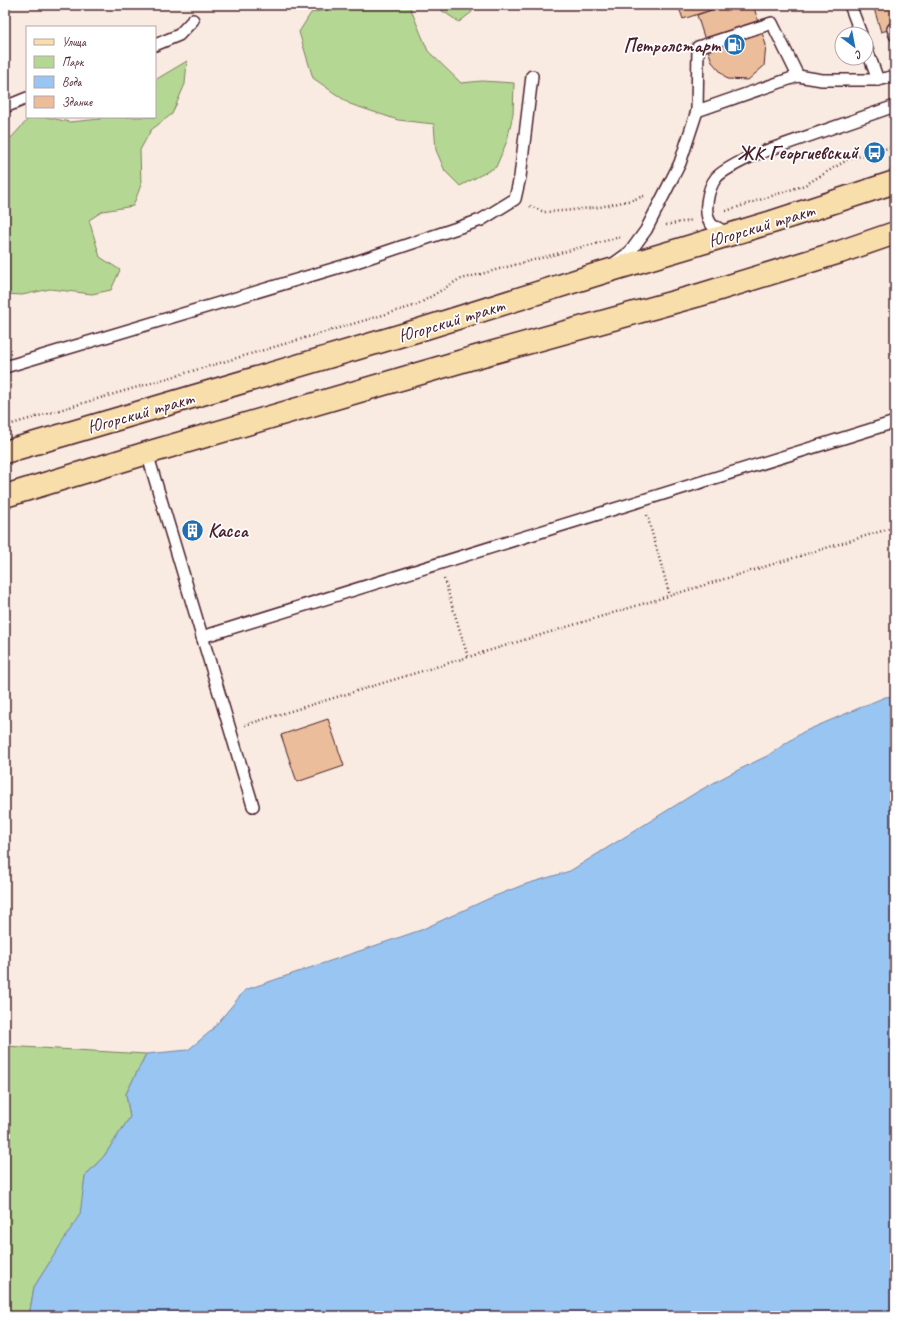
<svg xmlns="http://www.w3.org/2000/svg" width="900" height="1321" font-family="Caveat,sans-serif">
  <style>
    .green { fill: #b4d893; stroke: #7f7c5f }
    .water { fill: #98c5f2; stroke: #7983a2 }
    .building { fill: #ebbd9b; stroke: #4a1f2b }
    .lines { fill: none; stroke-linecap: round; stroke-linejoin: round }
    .lane-casing { stroke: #4a1f2b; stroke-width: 14 }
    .primary-casing { stroke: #4a1f2b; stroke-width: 25 }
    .path { stroke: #4a1f2b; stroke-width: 2.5; stroke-dasharray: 1 3; stroke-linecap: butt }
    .lane { stroke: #fff; stroke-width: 11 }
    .primary { stroke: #f8deab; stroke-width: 22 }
    .labels { text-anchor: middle; stroke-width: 3.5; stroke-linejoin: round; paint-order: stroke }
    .poi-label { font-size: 19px; font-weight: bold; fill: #4a1f2b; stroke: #fff; text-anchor: end }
    .street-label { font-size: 19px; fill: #4a1f2b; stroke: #fff }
  </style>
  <rect width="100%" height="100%" fill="#f9ebe1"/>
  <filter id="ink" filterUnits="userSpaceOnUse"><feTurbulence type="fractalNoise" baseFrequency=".025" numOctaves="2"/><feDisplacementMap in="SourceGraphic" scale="8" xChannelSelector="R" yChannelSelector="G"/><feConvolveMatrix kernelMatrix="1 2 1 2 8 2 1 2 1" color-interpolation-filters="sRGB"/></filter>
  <g filter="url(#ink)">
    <!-- green -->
    <g class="green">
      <path d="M336,5H409L428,51L461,83L482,81L514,83L513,114L507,141L496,167L460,186L445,171L436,150L434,124L398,120L350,104L313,78L299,32L311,13L334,8Z"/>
      <path d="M438,5H469L472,12L459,22L441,10Z"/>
      <path d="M187,61L185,84L172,114L151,130L140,150L141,185L133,206L103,211L89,220L100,257L120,270L111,290L92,294L50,289L22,295L5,294V138H11L30,117H46L70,122L100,119L101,117H155V80Z"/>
      <path d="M5,1046L146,1054L126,1094L130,1117L104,1156L85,1176L81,1214L34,1287L29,1316H5Z"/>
    </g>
    <!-- water -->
    <path class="water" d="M895,696V1316H29L34,1287L80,1214L85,1176L104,1156L130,1117L126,1094L146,1054L188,1050L211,1031L245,990L421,930L490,898L523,885L570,871L697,792L728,775L767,756L803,732L885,697Z"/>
    <!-- building -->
    <g class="building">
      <path d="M678,5H726L683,19Z"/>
      <path d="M726,5H753L766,45L764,66L748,80L727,79L712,62L697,15Z"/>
      <path d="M873,5H895V28L881,32Z"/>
      <path d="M196,524L198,534L190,536L187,526Z"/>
      <path d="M328,719L344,766L297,782L281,735Z"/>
    </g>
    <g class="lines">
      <defs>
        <g id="lane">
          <path d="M850,5L861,34"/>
          <path d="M893,29L895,35"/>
          <path d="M155,45L179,35L193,20"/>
          <path d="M866,47L878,80"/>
          <path d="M5,107L27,98"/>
          <path d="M697,111L798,76L822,80H878L895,76"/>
          <path d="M730,232C725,233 722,231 718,228C716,227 714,227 712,225C702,214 708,188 716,178C722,170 744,160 754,155L895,106"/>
          <path d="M616,262L630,252L646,230L680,163L697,111L698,47L772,23L798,76"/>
          <path d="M5,367L353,263L481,220L515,199L520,177L532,76"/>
          <path d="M147,453L253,806"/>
          <path d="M202,637L895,422"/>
        </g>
        <g id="primary">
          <path d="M5,452L416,331L601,273L772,222L895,182"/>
          <path d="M5,496L147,453L476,357L703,294L840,252L895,233"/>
        </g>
      </defs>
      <!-- lane casing -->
      <use href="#lane" class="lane-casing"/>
      <!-- primary casing -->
      <use href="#primary" class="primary-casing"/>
      <!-- path -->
      <g class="path">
        <path d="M530,206L544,212L563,211L600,207L632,200L644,196"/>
        <path d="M726,211L805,185L847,160L895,146"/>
        <path d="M666,225L693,220"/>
        <path d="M5,426L417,305L458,280L620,237"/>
        <path d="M647,515L670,596"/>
        <path d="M444,579L468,657"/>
        <path d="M245,725L895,527"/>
      </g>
      <!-- lane -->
      <use href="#lane" class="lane"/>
      <!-- primary -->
      <use href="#primary" class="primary"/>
    </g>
  </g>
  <!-- icons -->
  <defs>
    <symbol id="fuel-disc" viewBox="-11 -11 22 22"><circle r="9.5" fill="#1f6fb2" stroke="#fff"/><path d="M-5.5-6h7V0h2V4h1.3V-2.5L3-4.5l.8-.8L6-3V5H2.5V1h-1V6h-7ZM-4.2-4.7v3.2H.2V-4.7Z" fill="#fff"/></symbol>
    <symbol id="bus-disc" viewBox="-11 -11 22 22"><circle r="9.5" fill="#1f6fb2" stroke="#fff"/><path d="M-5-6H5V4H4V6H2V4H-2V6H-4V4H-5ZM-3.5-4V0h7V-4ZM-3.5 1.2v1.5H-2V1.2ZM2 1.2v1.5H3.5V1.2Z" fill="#fff"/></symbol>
    <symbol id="building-disc" viewBox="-11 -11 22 22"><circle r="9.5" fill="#1f6fb2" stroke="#fff"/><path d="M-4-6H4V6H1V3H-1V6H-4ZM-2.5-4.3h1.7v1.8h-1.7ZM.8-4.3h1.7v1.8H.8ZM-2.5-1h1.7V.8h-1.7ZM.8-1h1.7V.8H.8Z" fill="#fff"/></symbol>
  </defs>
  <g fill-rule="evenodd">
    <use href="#fuel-disc" x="722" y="32" width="25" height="25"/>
    <use href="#bus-disc" x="862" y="140" width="25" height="25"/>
    <use href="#building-disc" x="180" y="518" width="25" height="25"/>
  </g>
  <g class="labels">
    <!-- poi labels -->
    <g class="poi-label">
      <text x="720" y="52">Петролстарт</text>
      <text x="858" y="159">ЖК Георгиевский</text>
      <text x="208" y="537" text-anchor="start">Касса</text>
    </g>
    <!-- street labels -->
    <g class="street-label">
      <text transform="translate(761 225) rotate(-17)" y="7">Югорский тракт</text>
      <text transform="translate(451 320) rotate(-17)" y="7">Югорский тракт</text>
      <text transform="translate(140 412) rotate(-16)" y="7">Югорский тракт</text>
    </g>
  </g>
  <!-- margin -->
  <rect width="900" height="1321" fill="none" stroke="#fff" stroke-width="20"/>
  <rect x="10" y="10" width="880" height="1301" fill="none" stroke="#4a1f2b" stroke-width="1.5" filter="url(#ink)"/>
  <!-- legend -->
  <rect x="26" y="26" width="130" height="92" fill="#ffffff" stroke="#b7a5aa"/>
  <rect x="34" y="39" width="20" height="6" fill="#f8deab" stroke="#b7a5aa"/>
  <text x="62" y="46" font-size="12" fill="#4a1f2b">Улица</text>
  <rect x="34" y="56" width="20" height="12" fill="#b4d893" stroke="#b7a5aa"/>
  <text x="62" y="66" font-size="12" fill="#4a1f2b">Парк</text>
  <rect x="34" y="76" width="20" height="12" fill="#98c5f2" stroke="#b7a5aa"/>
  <text x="62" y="86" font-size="12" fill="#4a1f2b">Вода</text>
  <rect x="34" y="96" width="20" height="12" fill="#ebbd9b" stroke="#b7a5aa"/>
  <text x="62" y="106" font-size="12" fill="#4a1f2b">Здание</text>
  <!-- north arrow -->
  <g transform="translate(854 46) rotate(148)"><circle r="19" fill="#ffffff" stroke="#b7a5aa"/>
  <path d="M0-3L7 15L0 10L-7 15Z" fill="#1f6fb2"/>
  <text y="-6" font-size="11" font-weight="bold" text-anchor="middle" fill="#4a1f2b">С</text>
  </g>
</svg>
